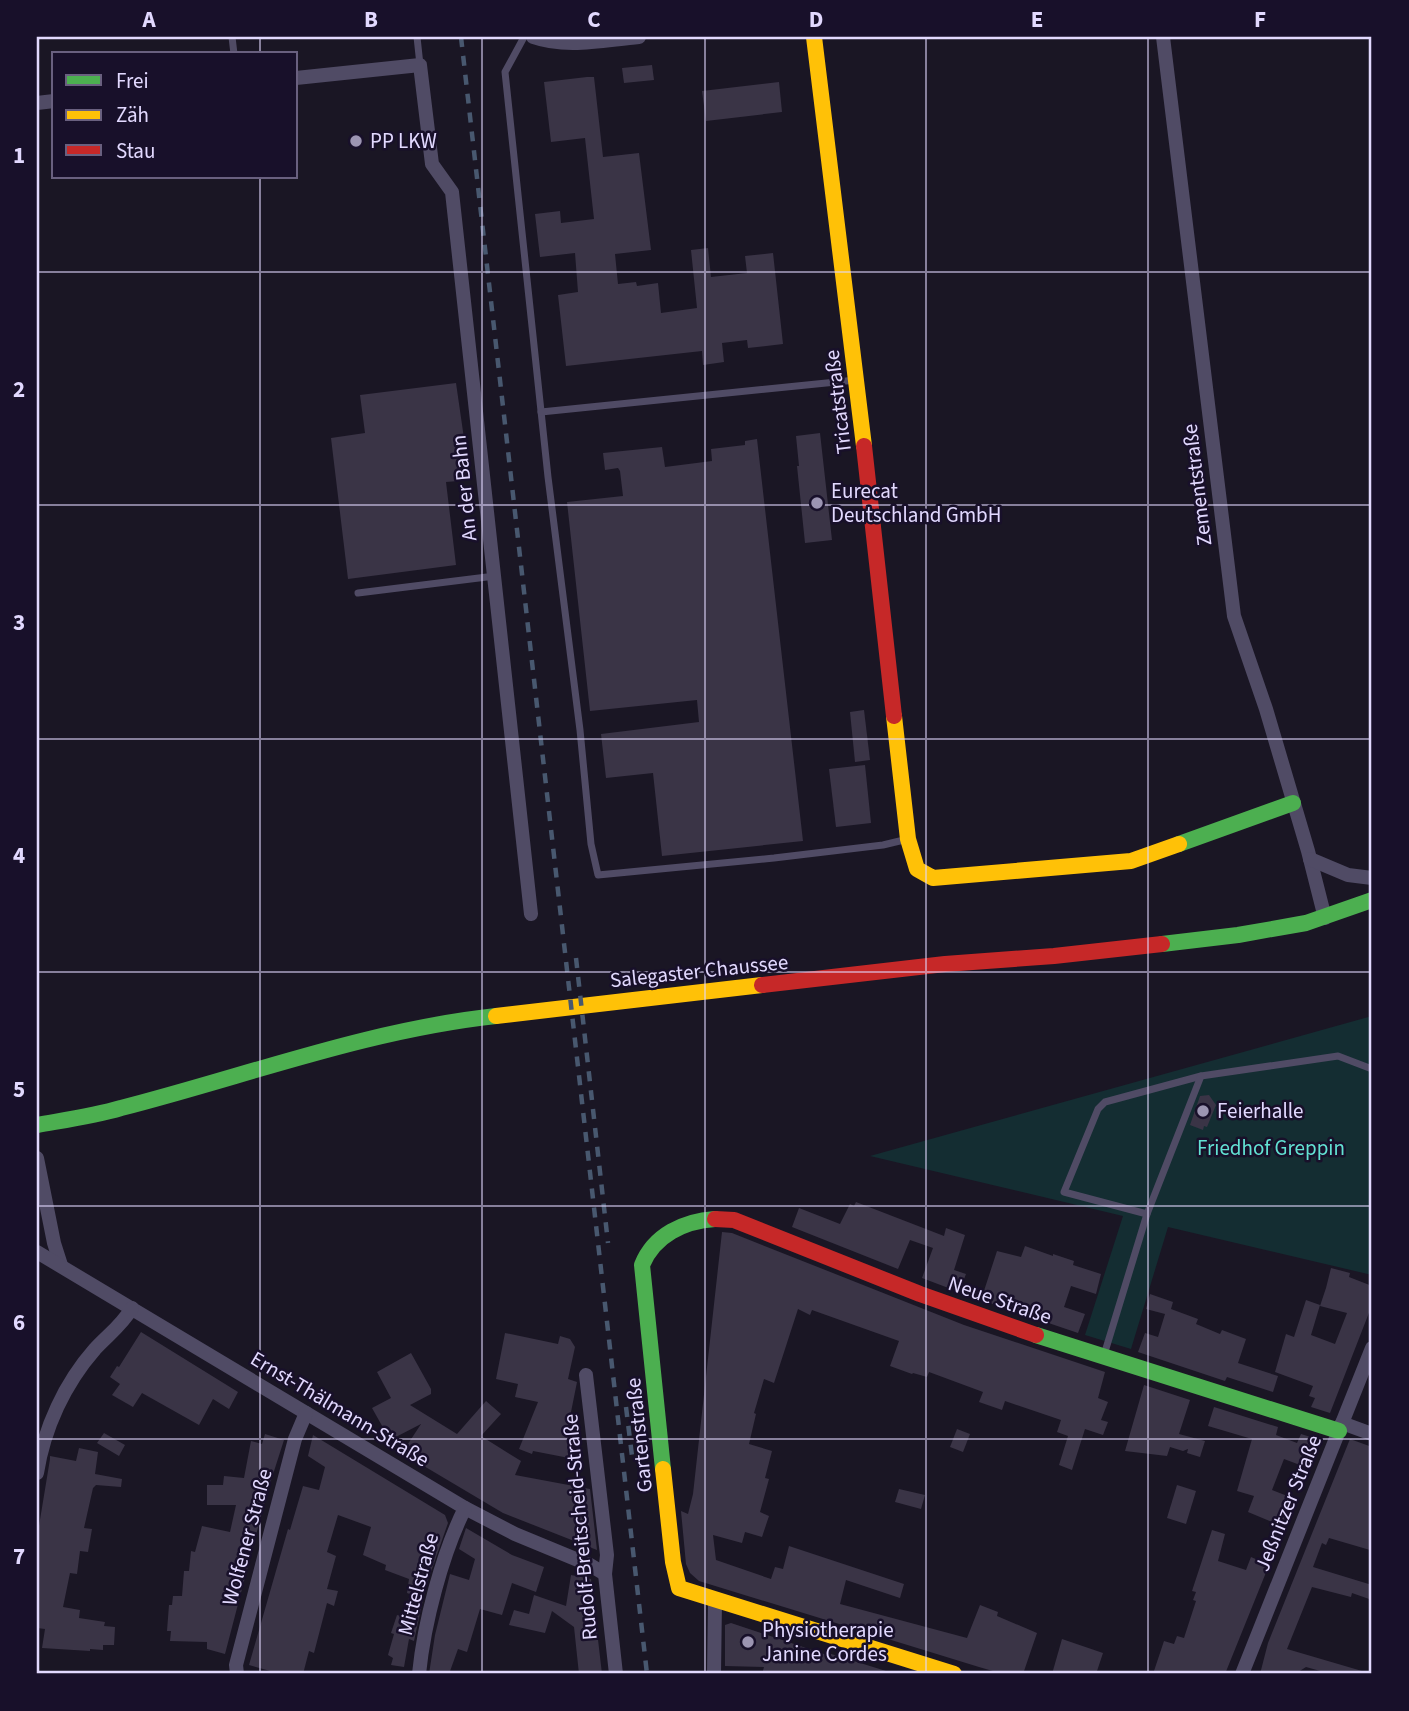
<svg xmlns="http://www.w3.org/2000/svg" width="1409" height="1711" font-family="'Source Sans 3',sans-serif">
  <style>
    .green { fill: #142d32 }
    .building { fill: #3a3446 }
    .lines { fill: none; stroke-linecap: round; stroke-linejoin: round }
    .lane { stroke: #504b65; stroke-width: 7 }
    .street { stroke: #504b65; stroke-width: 14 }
    .fast { stroke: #4caf50; stroke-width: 16 }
    .slow { stroke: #ffc107; stroke-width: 16 }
    .jam { stroke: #c62828; stroke-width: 16 }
    .rail { stroke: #48586f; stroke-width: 4.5; stroke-dasharray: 10 9; stroke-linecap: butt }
    .grid { fill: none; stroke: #e2d9ff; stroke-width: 2; stroke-opacity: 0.55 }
    .poi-dot { fill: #9c95b2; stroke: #18102a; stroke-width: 2.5 }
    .labels { text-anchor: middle; stroke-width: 5; stroke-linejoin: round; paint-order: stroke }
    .poi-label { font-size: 21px; fill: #e2d9ff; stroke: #18102a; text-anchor: start }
    .street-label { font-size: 21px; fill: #e2d9ff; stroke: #18102a }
    .park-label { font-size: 21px; fill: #62e2d3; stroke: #18102a }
    .neatline { fill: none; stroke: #e2d9ff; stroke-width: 2.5 }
    .grid-label { font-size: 23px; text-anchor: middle; font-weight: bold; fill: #e2d9ff }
  </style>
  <rect width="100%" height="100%" fill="#1a1624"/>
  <!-- green -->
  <path class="green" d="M1372,1016V1275L1168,1227L1131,1349L1085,1335L1123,1216L870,1156Z"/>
  <!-- building -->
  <g class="building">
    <path d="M652,65L654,80L624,83L622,68Z"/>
    <path d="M587,77H594L603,157L639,153L651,250L615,254L618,284L636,282L637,286L658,283L661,313L697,308L691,250L708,248L711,277L747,273L745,256L773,253L783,344L748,348L747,340L722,343L724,362L703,365L702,351L566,366L558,295L578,292L575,253L540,257L535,214L560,211L561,223L594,219L585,138L551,142L544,82Z"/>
    <path d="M779,82L782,112L706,121L702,91Z"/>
    <path d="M456,383L470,480L446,482L456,565L348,579L331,438L365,433L360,395Z"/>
    <path d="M820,433L832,540L805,543L797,466H799L796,436Z"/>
    <path d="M757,439L803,841L662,856L653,773L606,778L601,734L699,722L697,700L590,711L567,502L623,496L620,471L618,468L605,470L603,453L662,447L665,467L712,461L711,449L745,445V441Z"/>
    <path d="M864,710L870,760L855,762L850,712Z"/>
    <path d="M865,765L871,823L836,827L829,769Z"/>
    <path d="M1209,1095L1216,1105L1207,1127L1204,1126L1203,1130L1190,1125L1200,1096Z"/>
    <path d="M856,1202L944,1236L946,1228L965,1235L954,1270L966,1274L959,1292L922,1278L933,1248L910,1240L898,1269L792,1227L799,1208L840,1224L850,1204L854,1206Z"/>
    <path d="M722,1232L732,1233L964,1325L1105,1372L1098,1398L1108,1402L1101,1420L1108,1422L1103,1435L1085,1429L1072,1470L1059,1465L1068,1436L1057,1432L1061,1420L1005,1401L1002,1410L979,1402L983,1392L929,1372L927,1377L913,1373L912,1374L890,1366L899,1341L812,1310L810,1315L798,1309L774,1383L764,1379L754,1413L756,1414L749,1444L772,1451L765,1478L769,1479L760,1512L769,1516L762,1537L745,1532L742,1543L713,1535L716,1560L771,1579L775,1567L783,1569L789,1546L904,1584L900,1598L846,1580L840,1604L967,1638L980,1605L998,1612L997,1616L1037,1633L1023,1674H1003L979,1667L699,1581L690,1573L686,1564L681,1511L688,1514L693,1494Z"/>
    <path d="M1025,1246L1053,1256V1254L1074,1261L1073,1265L1101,1274L1096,1294L1071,1286L1064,1307L1085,1314L1078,1333L981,1300L997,1251L1021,1257Z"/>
    <path d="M1331,1268L1350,1273L1349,1277L1372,1286V1305L1330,1413L1311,1407L1315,1398L1309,1396L1313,1386L1275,1372L1286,1334L1294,1337L1306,1300L1320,1305L1311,1335L1335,1344L1347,1313L1320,1306L1326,1288Z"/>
    <path d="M1150,1294L1173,1302L1171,1309L1198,1319L1196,1324L1220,1334L1222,1330L1246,1339L1238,1363L1278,1376L1273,1392L1227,1377L1225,1381L1138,1352L1145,1333L1158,1337L1165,1314L1146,1309Z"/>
    <path d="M141,1332L238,1392L229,1409L213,1399L199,1425L142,1393L133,1407L112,1395L120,1384L110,1377L117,1366L119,1367Z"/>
    <path d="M505,1333L558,1344L560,1336L570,1339L575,1347L568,1379L577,1382L568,1427L575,1429L569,1458L533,1451L532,1454L519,1449L538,1402L515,1397L518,1384L496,1379Z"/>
    <path d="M411,1353L431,1389V1394L410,1405L457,1434L486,1401L501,1414L481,1436L521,1461L515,1475L590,1489L597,1550L503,1513L402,1453L421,1424L390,1440L372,1408L391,1398L377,1372Z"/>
    <path d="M1144,1385L1190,1400L1179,1434L1205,1441L1200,1457L1187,1453L1188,1449L1183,1451L1170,1447L1167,1456L1125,1451Z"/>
    <path d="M1214,1407L1278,1427L1276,1435L1297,1443L1301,1434L1320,1440L1308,1468L1284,1459L1272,1490L1295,1499L1284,1527L1248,1512L1254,1496L1237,1491L1252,1439L1208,1426Z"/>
    <path d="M957,1429L970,1434L963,1452L950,1447Z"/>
    <path d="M104,1433L125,1445L119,1456L97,1443Z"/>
    <path d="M265,1434L284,1440L267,1493L225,1654L207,1649V1642L170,1641L171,1631H167L169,1605H172L173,1596H182L184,1571H189L191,1551L195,1552L202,1526L230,1532L236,1505H207V1485H223L224,1476L244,1478L251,1441L262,1444Z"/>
    <path d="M313,1435L445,1515L448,1523L426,1586L414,1641L409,1639L404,1667L391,1665L393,1658L388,1655L394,1634L391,1633L397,1615L404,1617L410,1594L407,1593L409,1579L385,1570L386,1565L363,1555L371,1527L338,1515L327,1552L336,1556L327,1589L338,1591L334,1606L327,1603L314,1653L309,1651L303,1674H281L249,1665L288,1529L290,1530L303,1486L319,1490L325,1467L308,1456Z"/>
    <path d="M1350,1439L1372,1447V1541L1370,1550L1329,1538L1326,1545L1322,1543L1313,1567L1372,1585V1600L1352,1593L1351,1597L1312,1587L1287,1649L1362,1671V1674H1331L1306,1667L1295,1674H1260L1268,1643Z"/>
    <path d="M79,1448L98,1452L95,1474L122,1479L121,1487L96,1485L93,1488L84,1528L92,1529L88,1552L80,1551L77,1574L70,1573L63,1607L80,1610L79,1618L105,1622L104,1626L115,1627L114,1645H103V1650L90,1649V1651L42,1648L45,1629L37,1628V1538L50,1459V1456L76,1461Z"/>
    <path d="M1177,1485L1196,1491L1186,1524L1167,1518Z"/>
    <path d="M899,1489L925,1495L921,1509L895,1502Z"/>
    <path d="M466,1528L512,1555L544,1567L536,1592L512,1583L502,1615L480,1609L467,1652L458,1649L449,1674H429L435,1635L450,1574L469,1580L475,1559L459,1549Z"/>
    <path d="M1212,1530L1225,1534L1218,1561L1246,1570L1251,1557L1269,1565L1225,1674H1153L1164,1641L1174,1644L1177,1636L1184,1638L1196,1601L1193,1600L1196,1592L1192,1591Z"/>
    <path d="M571,1575L591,1579L602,1674H579L574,1627L552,1611L545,1633L509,1625L514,1610L529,1614L534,1595L566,1606Z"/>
    <path d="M731,1623L827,1655L828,1653L886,1671V1674H762L764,1667L725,1666V1625Z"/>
    <path d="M1062,1639L1103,1653L1096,1674H1052Z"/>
  </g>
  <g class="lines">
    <!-- lane -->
    <g class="lane">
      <path d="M232,37L234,54"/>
      <path d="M417,37L420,65"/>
      <path d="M524,37L505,72L548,477L580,730L591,844L598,875L774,858L883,845L908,839"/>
      <path d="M541,412L856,380"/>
      <path d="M358,593L495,576"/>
      <path d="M1147,1214L1064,1192L1098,1109L1105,1102L1201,1076"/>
      <path d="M1104,1355L1147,1214L1201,1076L1338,1056L1372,1069"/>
    </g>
    <!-- street -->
    <g class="street">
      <path d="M533,37C567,49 604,40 639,37"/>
      <path d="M1163,37L1234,616L1266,709L1308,851L1325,918"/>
      <path d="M296,78L420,65L432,164L452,192L531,914"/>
      <path d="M37,103L54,101"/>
      <path d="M1310,859L1348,875L1372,878"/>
      <path d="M37,1158L54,1243L61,1265"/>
      <path d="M37,1252L465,1508L515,1534L590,1565L605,1574"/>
      <path d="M586,1375L607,1555L605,1574L616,1674"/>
      <path d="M1342,1423L1372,1434"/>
      <path d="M37,1473C44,1428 65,1383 95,1349C108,1335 122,1325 132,1308"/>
      <path d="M237,1674L236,1665L295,1439L306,1413"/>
      <path d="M419,1674C424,1623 442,1554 465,1508"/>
      <path d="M714,1674L715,1601"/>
      <path d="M1242,1674L1372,1348"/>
    </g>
    <!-- fast -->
    <g class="fast">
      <path d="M1179,844L1293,803"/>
      <path d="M1162,944L1238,935L1306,923L1372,900"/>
      <path d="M37,1125C65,1120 94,1116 121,1108C246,1076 367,1030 496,1016"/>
      <path d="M1036,1335L1339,1431"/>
      <path d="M663,1469L642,1265C654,1235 684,1221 715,1219"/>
    </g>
    <!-- slow -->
    <g class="slow">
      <path d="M814,37L864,446"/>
      <path d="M894,716L908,839L917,869L933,878L1131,861L1179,844"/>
      <path d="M496,1016L762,985"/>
      <path d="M663,1469L673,1562L679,1588L954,1674"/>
    </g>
    <!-- jam -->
    <g class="jam">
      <path d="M864,446L894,716"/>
      <path d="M762,985L945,964L1054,956L1162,944"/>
      <path d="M715,1219L734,1220L920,1294L1036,1335"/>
    </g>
    <!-- rail -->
    <g class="rail">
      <path d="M461,37L647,1674"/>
      <path d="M576,958L608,1243"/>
      <path d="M626,1407L632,1456"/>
    </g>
  </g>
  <!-- grid -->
  <path class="grid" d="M260,37V54M482,37V1674M705,37V1674M926,37V1674M1148,37V1674M260,177V1674M37,272H1372M37,505H1372M37,739H1372M37,972H1372M37,1206H1372M37,1439H1372"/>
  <!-- markers -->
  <g class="poi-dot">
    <circle cx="356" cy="141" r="7"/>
    <circle cx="817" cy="503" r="7"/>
    <circle cx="1203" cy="1111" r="7"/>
    <circle cx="748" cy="1642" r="7"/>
  </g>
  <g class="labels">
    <!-- poi labels -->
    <g class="poi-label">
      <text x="370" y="148">PP LKW</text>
      <text x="831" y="498">Eurecat<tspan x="831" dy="24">Deutschland GmbH</tspan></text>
      <text x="1217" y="1118">Feierhalle</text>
      <text x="762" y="1637">Physiotherapie<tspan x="762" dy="24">Janine Cordes</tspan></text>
    </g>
    <!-- street labels -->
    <g class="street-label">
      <text transform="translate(838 402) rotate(-97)" y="7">Tricatstraße</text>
      <text transform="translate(1197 485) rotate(-97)" y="7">Zementstraße</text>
      <text transform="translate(464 488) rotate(-96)" y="7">An der Bahn</text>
      <text transform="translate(699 971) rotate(-6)" y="7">Salegaster Chaussee</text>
      <text transform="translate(1000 1300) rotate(19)" y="7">Neue Straße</text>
      <text transform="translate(340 1409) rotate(31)" y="7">Ernst-Thälmann-Straße</text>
      <text transform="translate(639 1435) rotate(-96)" y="7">Gartenstraße</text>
      <text transform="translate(1288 1503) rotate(-68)" y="7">Jeßnitzer Straße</text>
      <text transform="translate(580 1527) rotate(-95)" y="7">Rudolf-Breitscheid-Straße</text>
      <text transform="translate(247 1537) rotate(-75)" y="7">Wolfener Straße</text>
      <text transform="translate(418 1584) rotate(-75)" y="7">Mittelstraße</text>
    </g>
    <!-- park labels -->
    <g class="park-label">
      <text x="1271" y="1155">Friedhof Greppin</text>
    </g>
  </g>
  <!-- border -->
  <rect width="1409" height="1711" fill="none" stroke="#18102a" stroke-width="77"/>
  <!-- legend -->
  <rect x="52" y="52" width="245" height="126" fill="#18102a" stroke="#69607f" stroke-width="2"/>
  <rect x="66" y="75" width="35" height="10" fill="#4caf50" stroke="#69607f" stroke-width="2"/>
  <text x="116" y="88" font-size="21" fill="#e2d9ff">Frei</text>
  <rect x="66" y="110" width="35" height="10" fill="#ffc107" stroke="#69607f" stroke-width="2"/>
  <text x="116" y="122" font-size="21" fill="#e2d9ff">Zäh</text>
  <rect x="66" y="145" width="35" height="10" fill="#c62828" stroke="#69607f" stroke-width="2"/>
  <text x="116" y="158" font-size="21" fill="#e2d9ff">Stau</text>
  <rect x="38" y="38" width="1332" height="1634" class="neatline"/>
  <g class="grid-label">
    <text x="149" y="27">A</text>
    <text x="371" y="27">B</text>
    <text x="594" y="27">C</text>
    <text x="816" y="27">D</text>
    <text x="1037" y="27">E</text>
    <text x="1260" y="27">F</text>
    <text x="19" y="163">1</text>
    <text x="19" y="397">2</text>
    <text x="19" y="630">3</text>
    <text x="19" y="863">4</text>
    <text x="19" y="1097">5</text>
    <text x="19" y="1330">6</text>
    <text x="19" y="1564">7</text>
  </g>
</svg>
